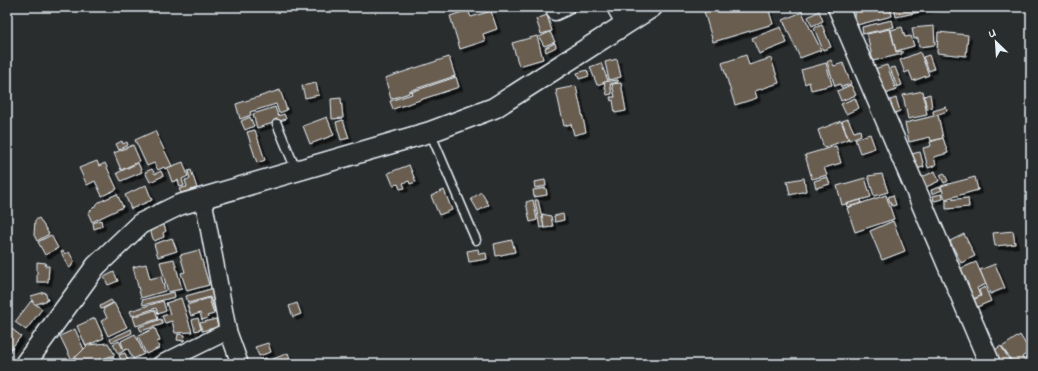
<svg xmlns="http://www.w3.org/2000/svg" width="1038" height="371" font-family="'Architects Daughter',sans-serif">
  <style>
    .building { fill: #695d50; stroke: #e8f1f8; filter: url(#shadow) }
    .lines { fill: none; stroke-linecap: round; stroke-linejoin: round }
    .service-casing { stroke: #e8f1f8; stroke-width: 11 }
    .minor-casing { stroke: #e8f1f8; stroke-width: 19 }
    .tertiary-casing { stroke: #e8f1f8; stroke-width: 23 }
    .service { stroke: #2a2d2e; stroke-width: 8 }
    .minor { stroke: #2a2d2e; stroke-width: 16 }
    .tertiary { stroke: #2a2d2e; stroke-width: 20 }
  </style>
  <defs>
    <filter id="shadow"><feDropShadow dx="3.5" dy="3.5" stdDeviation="0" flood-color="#0009"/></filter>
  </defs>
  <rect width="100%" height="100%" fill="#2a2d2e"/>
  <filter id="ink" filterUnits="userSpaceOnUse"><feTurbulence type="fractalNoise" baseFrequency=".025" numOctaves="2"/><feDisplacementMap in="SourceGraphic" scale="8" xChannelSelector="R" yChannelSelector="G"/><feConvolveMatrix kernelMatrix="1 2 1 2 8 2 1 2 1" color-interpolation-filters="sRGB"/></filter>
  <g filter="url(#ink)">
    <!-- building -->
    <g class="building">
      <path d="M707,7H768L773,24L713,42L703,8Z"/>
      <path d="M853,7H890L892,16L857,25Z"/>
      <path d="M894,7H942L896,17Z"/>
      <path d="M468,10L471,17L491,11L497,29L483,34L485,41L460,49L450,16Z"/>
      <path d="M819,11L823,21L812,26L808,17Z"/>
      <path d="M802,12L821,50L800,58L783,20Z"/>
      <path d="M547,15L552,31L541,34L536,19Z"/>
      <path d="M892,20L894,27L863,34L862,27Z"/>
      <path d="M822,25L831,47L823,50L814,28Z"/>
      <path d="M934,26L935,45L919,47L918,38L914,39L912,28Z"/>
      <path d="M781,27L787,43L759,54L752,38Z"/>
      <path d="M902,27L905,37L911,36L914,46L896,51L891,30Z"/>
      <path d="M890,29L896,52L902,51V54L873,61L867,34Z"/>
      <path d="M550,32L555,42L544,46L539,37Z"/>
      <path d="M938,32L968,35L966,56L937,53Z"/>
      <path d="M537,36L543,59L519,66L512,43Z"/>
      <path d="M555,43L556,47L546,52L545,48Z"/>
      <path d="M920,52L929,75L913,81L909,71L905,73L900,60Z"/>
      <path d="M746,55L749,65L771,58L779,83L755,91L757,98L735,105L722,63Z"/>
      <path d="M929,55L934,69L929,71L923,57Z"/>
      <path d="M449,57L455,76L409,91V93L391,99L385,78Z"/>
      <path d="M617,59L621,77L609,80L605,62Z"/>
      <path d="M831,60L834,66L843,63L851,84L841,87L840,84L835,86L827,62Z"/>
      <path d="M601,63L608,81L597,85L590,67Z"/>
      <path d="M826,63L832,85L811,90L809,82L805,84L801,70Z"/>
      <path d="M887,65L896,90L883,95L874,69Z"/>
      <path d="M895,67L902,85L897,87L890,68Z"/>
      <path d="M587,70L589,76L579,79L577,73Z"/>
      <path d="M456,77L459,87L393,109L390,101L412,94L411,92Z"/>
      <path d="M618,80V82L610,84L612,94L607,95L604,82Z"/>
      <path d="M316,83L319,95L305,98L302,86Z"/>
      <path d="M621,83L626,111L615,113L613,100L611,101L610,97H615L612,84Z"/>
      <path d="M851,85L856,95L841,101L837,91Z"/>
      <path d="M576,86L586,132L574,135L571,124L564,126L556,90Z"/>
      <path d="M280,90L287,110L279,113L276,104L250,112L251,115L240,119L236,104Z"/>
      <path d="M923,91L927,115L908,119L903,95Z"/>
      <path d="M930,94L932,108L927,109L924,96Z"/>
      <path d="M341,98L343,118L332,119L331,99Z"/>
      <path d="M855,98L859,108L846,114L841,104Z"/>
      <path d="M896,98L900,111L892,114L888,101Z"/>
      <path d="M275,107L278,116L284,114L286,119L257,128L253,114Z"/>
      <path d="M946,107L947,111L934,116L933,111Z"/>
      <path d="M938,115L943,138L931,141L930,137L909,142L905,123Z"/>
      <path d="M250,117L254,126L245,130L241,121Z"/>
      <path d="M327,117L334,135L310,144L303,126Z"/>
      <path d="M848,119L854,132L860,130L861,135L849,140L842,121Z"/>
      <path d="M343,120L349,138L341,140L336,122Z"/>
      <path d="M841,121L848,139L824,148L818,130Z"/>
      <path d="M255,130L265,160L257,163L247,132Z"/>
      <path d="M155,131L172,166L165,169L164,167L158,170L154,163L147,166L135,140Z"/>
      <path d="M870,134L875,148L860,153L855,139Z"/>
      <path d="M943,138L948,153L934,157L936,165L928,168L923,148L931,146L930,142Z"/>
      <path d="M122,141L123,144L127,142L128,145L119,150L116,144Z"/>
      <path d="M133,145L140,161L121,170L114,153Z"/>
      <path d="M836,146L841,163L824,168L827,175L812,179L805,155Z"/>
      <path d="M920,152L924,167L910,170L907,155Z"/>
      <path d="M97,161L99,166L105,163L117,189L102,196L95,181L87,185L79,168Z"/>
      <path d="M183,162L188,176L182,179L184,186L180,187L178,180L172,182L167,168Z"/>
      <path d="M138,163L142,172L121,181L117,173Z"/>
      <path d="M409,165L416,182L410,184L409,181L403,183L405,188L400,189L398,184L393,185L388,173Z"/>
      <path d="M152,169L155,174L161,171L163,176L150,182L145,172Z"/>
      <path d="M191,170L197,188L181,193L179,189L187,187L185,180L190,179L188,171Z"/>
      <path d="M935,171L939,181L922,189L918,179Z"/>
      <path d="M944,173L948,181L944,183L940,175Z"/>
      <path d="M882,174L888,192L874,196L868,176Z"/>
      <path d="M827,177L830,184L816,188L814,181Z"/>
      <path d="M975,177L978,190L945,199L941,186Z"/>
      <path d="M804,178L806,191L790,195L787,181Z"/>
      <path d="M865,178L871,197L842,205L837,186Z"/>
      <path d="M545,180L546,186L535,188L534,182Z"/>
      <path d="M146,185L152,200L131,209L125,195Z"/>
      <path d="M940,187L942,190L932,194L931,190Z"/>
      <path d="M546,188L547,195L534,197L533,190Z"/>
      <path d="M444,190L452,210L439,215L431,196Z"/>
      <path d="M481,192L489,205L478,211L471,199Z"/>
      <path d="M117,194L123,207L92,222L88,213L99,202Z"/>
      <path d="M942,194L943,199L934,201L933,196Z"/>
      <path d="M886,195L894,219L855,232L847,208Z"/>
      <path d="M893,195L896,205L892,206L888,197Z"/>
      <path d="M968,198L969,207L946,209V200Z"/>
      <path d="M533,200L537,220L530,222L526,202Z"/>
      <path d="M535,200H538L544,227L540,228Z"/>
      <path d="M861,200L862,203L847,207L846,204Z"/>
      <path d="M542,214L551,216L553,227L544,228Z"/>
      <path d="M563,214L564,220L555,222L554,216Z"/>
      <path d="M39,218L49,234L37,241L34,235L35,220Z"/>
      <path d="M101,220L102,226L94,229L93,223Z"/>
      <path d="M893,221L905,251L882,260L870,231Z"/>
      <path d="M163,222L166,231L163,233L164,237L154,241L149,228Z"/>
      <path d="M1013,231L1015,244L995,246L993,233Z"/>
      <path d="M964,234L975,256L961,263L950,241Z"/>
      <path d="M51,235L58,248L45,255L38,242Z"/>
      <path d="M172,238L177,251L158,257L154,244Z"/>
      <path d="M512,240L515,252L496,256L494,244Z"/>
      <path d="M478,249L479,254L486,253L487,259L469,262L467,251Z"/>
      <path d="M199,250L209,285L187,291L181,273L185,272L180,255Z"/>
      <path d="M63,251L65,254L69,252L74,261L71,267L69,268L61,252Z"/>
      <path d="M174,259L182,289L168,292L160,262Z"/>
      <path d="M37,262L46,263L45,266H49L48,282H37Z"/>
      <path d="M976,262L986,284L977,288L980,296L968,301L955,271Z"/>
      <path d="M146,264L150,279L161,276L165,291L141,298L133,267Z"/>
      <path d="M995,264L1005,288L990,294L980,270Z"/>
      <path d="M114,272L118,281L108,285L104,277Z"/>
      <path d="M985,287L991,301L975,308L971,301L981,296L979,290Z"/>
      <path d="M214,288L221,310L215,312L210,297L188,303L186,296Z"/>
      <path d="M45,292L48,300L34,305L31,296Z"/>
      <path d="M174,292L175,297L143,305L142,300Z"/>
      <path d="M181,298L192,332L175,333L172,321L165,323L162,316L170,314L166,303Z"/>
      <path d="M209,298L214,314L207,316L208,318L202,320L200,313L191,316L187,305Z"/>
      <path d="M111,300L113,303L101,309L100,306Z"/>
      <path d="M31,301L42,309L26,330L15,322Z"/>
      <path d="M163,301L166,311L158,314L156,308L132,316L130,311Z"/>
      <path d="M114,303L127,327L108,336L101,321L107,318L103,309Z"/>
      <path d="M297,303L301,314L293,317L289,306Z"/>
      <path d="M155,310L158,319L136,326L133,317Z"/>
      <path d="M95,318L104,338L86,346L77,326Z"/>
      <path d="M198,318L201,329L195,331L192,320Z"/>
      <path d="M161,319L163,324L141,331L139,327Z"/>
      <path d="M216,319L218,327L202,331L200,323Z"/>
      <path d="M8,326L21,336L7,354V327Z"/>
      <path d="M155,328L160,341L157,342L159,348L146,354L138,336Z"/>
      <path d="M75,329L85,352L71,359L60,336Z"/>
      <path d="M131,329L132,333L112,342L110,339Z"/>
      <path d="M135,334L144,354L133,359L128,349L124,350L121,341Z"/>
      <path d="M178,334L185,335L184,341L177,340Z"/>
      <path d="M1020,335L1030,351L1022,357L1026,364H1014L1002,347Z"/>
      <path d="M119,341L124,351L118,354L113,344Z"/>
      <path d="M108,343L115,355L94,361L92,364H77L75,358L88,345Z"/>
      <path d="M268,343L271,352L259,356L255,347Z"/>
      <path d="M1001,346L1012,364H1002L993,351Z"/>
      <path d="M125,353L128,360L122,363L119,355Z"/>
      <path d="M288,353L292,364H273L271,360Z"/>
      <path d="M113,357L115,364H95L96,362Z"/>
      <path d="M266,358L269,364H251Z"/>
    </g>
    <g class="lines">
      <defs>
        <g id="service">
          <path d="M277,124L296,170"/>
          <path d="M430,132L476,240"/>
        </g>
        <g id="minor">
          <path d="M554,7L555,12L566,7"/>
          <path d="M615,7L625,25"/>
          <path d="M203,198L228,331L240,364"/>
          <path d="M161,364L228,331"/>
        </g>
        <g id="tertiary">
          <path d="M838,7L990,364"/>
          <path d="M25,364L96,266L140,224L179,205L430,132L494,108L652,7"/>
        </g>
      </defs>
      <!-- service casing -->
      <use href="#service" class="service-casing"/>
      <!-- minor casing -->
      <use href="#minor" class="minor-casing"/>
      <!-- tertiary casing -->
      <use href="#tertiary" class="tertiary-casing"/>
      <!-- service -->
      <use href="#service" class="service"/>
      <!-- minor -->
      <use href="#minor" class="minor"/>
      <!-- tertiary -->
      <use href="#tertiary" class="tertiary"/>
    </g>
  </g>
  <!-- margin -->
  <rect width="1038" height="371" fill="none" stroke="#2a2d2e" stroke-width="24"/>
  <rect x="12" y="12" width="1014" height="347" fill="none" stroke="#e8f1f8" stroke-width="1.5" filter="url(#ink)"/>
  <!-- north arrow -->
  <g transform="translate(996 42) rotate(335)" stroke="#2a2d2e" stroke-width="3" paint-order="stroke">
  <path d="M0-3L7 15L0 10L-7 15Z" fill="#e8f1f8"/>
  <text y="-6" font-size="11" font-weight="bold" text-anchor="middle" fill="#e8f1f8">U</text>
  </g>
</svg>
